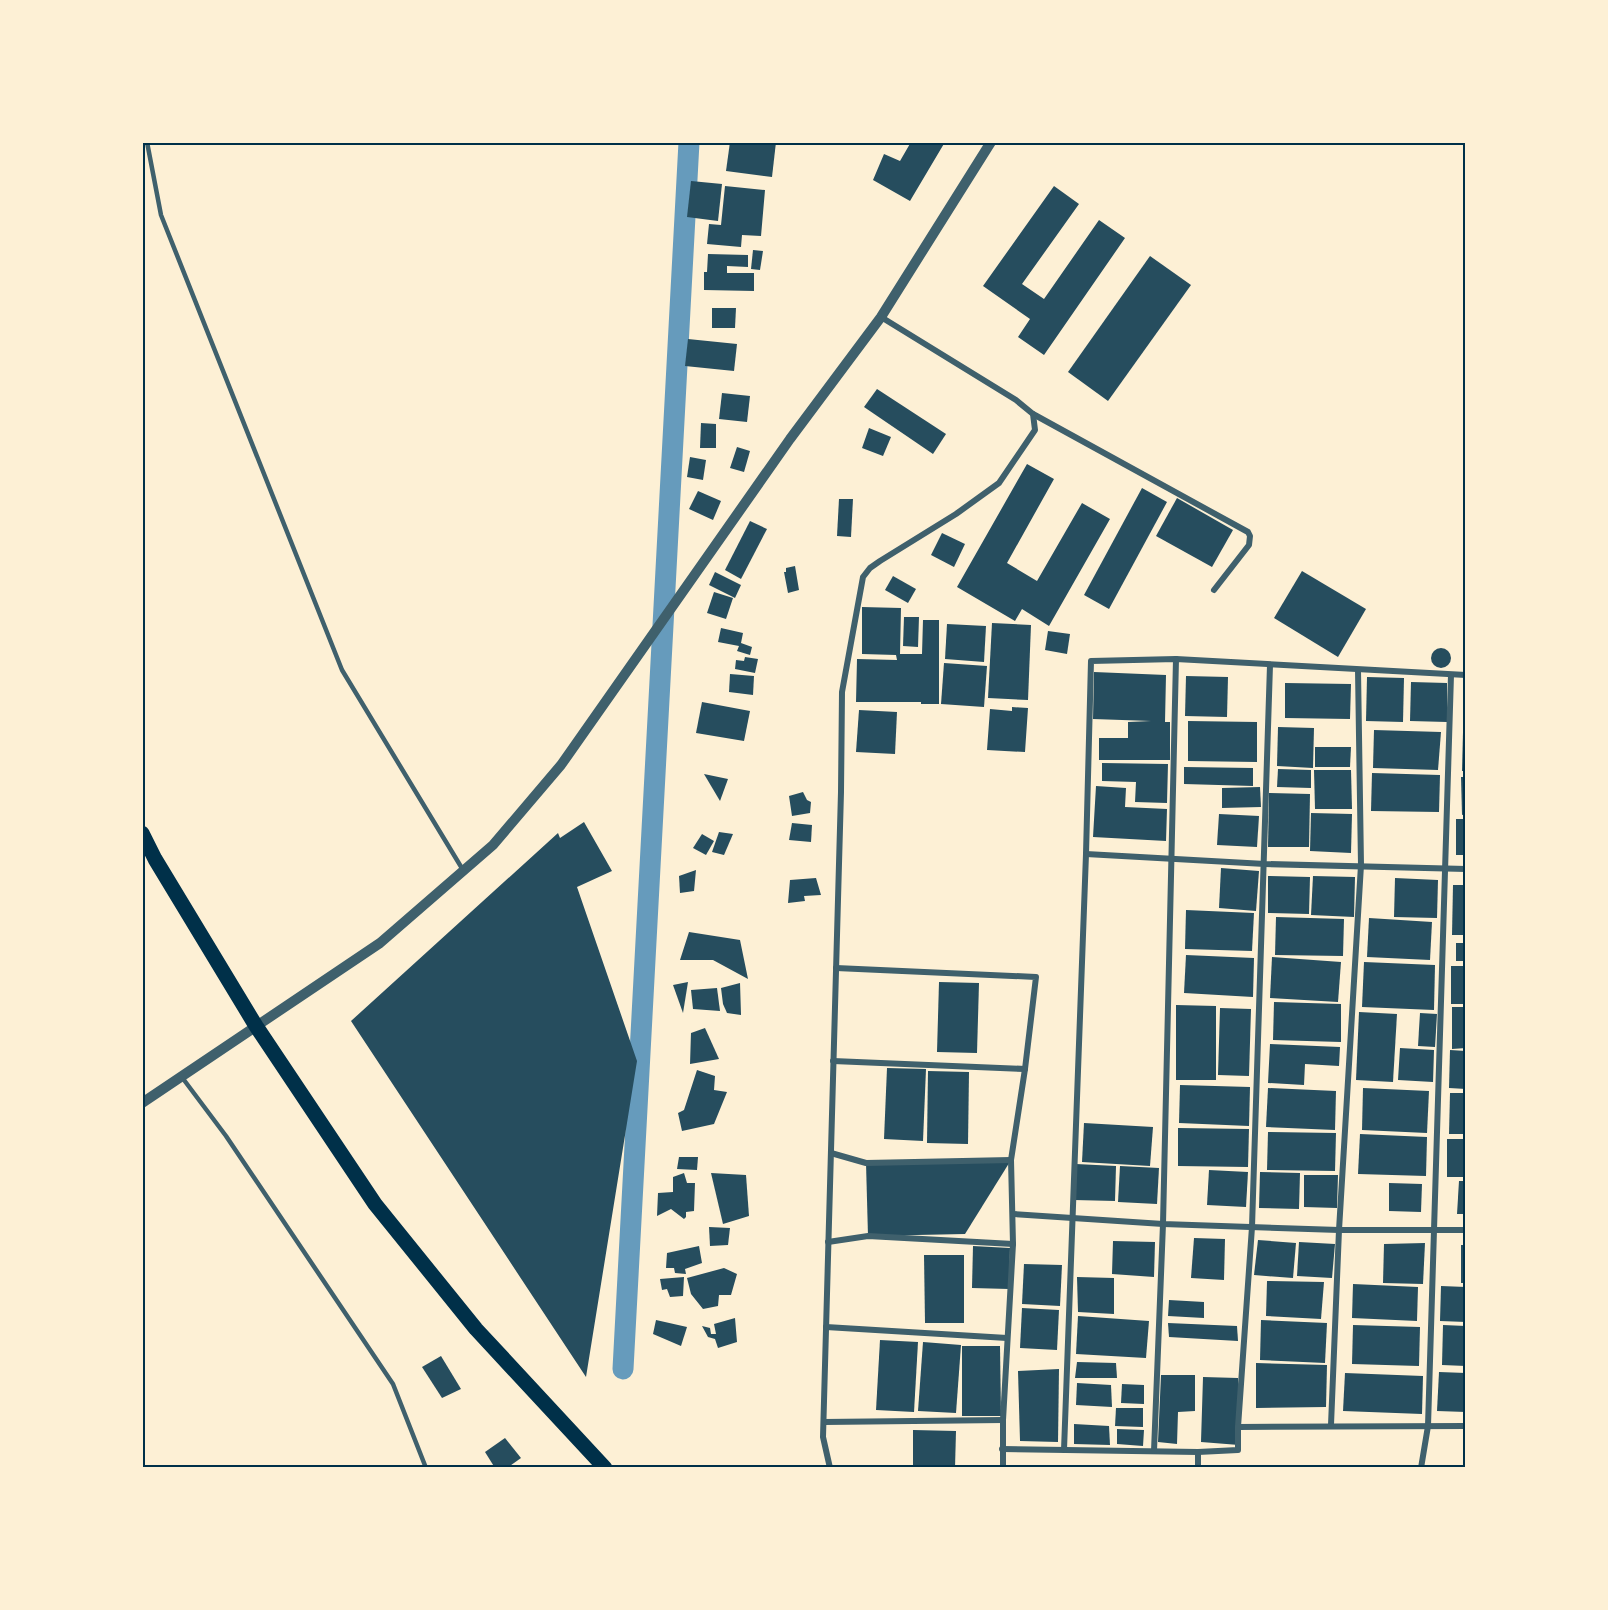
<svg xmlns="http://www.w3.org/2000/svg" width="1608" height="1610" font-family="'Varela Round',sans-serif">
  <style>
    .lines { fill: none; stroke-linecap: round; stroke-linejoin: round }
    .canal { stroke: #669bbc; stroke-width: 21 }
    .building { fill: #264d5e }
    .service { stroke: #3f606c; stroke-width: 4.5 }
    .minor { stroke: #3f606c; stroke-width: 6 }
    .tertiary { stroke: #3f606c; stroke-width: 10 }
    .primary { stroke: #003049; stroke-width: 15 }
    .neatline { fill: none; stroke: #003049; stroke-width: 2 }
  </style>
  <rect width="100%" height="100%" fill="#fdf0d5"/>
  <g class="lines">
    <!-- canal -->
    <path class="canal" d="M623,1369L689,142"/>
  </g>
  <!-- building -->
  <g class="building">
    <path d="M730,142H776L772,177L726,171Z"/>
    <path d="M911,142H945L910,201L873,180L884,154L900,161Z"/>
    <path d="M691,181L722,184L718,221L687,217Z"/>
    <path d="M725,186L765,190L761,236L742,235L741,247L707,244L709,224L721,225Z"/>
    <path d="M1054,186L1079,204L1022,284L1044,299L1099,220L1125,238L1044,355L1018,337L1030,319L983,286Z"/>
    <path d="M753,250L763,251L760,270L751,269Z"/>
    <path d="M708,254L748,255V267L727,266V273H754V291L704,290V272H707Z"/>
    <path d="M1150,256L1191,285L1108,401L1068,372Z"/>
    <path d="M712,308H736L735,328H712Z"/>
    <path d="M688,339L737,344L734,371L685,366Z"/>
    <path d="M877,389L946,434L933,454L864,407Z"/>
    <path d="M722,393L750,396L747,422L719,419Z"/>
    <path d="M701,423L716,424V448H700Z"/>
    <path d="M869,428L891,437L883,456L862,448Z"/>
    <path d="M737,447L750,451L744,472L730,468Z"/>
    <path d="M690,457L706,460L703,480L687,477Z"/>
    <path d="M1027,464L1054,479L1007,563L1037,581L1082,503L1110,519L1049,626L1022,609L1015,621L957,587Z"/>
    <path d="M1142,488L1167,502L1109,609L1084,595Z"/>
    <path d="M698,491L721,501L713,520L689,509Z"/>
    <path d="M1177,498L1233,530L1212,567L1156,536Z"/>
    <path d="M839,499H853L851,537L837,536Z"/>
    <path d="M750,521L767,529L741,579L725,570Z"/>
    <path d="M942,533L965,544L954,567L931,555Z"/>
    <path d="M795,566L799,590L788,593L784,572H786V568Z"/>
    <path d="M1302,571L1366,609L1338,657L1274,618Z"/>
    <path d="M715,572L741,585L735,598L709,585Z"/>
    <path d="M893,576L916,589L908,603L885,590Z"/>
    <path d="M714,592L733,598L726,619L707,613Z"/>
    <path d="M862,607L901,608L900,654H922L923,620H939V704H921V702H856L857,659L897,660L896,655L862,654Z"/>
    <path d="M904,617H919L918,647L903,646Z"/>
    <path d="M992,623L1031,625L1028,700L988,698Z"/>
    <path d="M947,624L986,626L984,662L945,659Z"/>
    <path d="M721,628L743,633L741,643L752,647L750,655L737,651L739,646L718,642Z"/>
    <path d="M1048,631L1070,634L1067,654L1045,650Z"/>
    <circle cx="1441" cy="658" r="10"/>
    <path d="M745,657L758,659L755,673L735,669L736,660L744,661Z"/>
    <path d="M944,663L987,666L984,707L941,704Z"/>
    <path d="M1094,672L1166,675L1165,722H1170V760H1099V738H1128V722L1151,721L1093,719Z"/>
    <path d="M730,674L754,676L753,695L729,692Z"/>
    <path d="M1186,676L1228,677L1227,717L1185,716Z"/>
    <path d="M1367,677L1404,678L1403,722L1366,721Z"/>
    <path d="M1411,682L1447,683V722L1410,721Z"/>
    <path d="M1285,683L1351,684L1350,719L1285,718Z"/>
    <path d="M702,702L750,711L744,741L696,733Z"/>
    <path d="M1012,707L1028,708L1025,752L987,750L990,709L1012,711Z"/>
    <path d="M859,710L897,712L895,754L856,752Z"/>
    <path d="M1188,721L1257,722V762L1188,761Z"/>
    <path d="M1278,727L1314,728L1313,768L1277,766Z"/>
    <path d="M1374,730L1441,732L1438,770L1373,768Z"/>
    <path d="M1463,732H1466V771H1462Z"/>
    <path d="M1315,747H1351L1350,767H1315Z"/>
    <path d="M1102,763L1168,764L1167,803L1135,802L1136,782L1102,781Z"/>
    <path d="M1184,767L1253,768V786L1184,784Z"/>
    <path d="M1278,769L1311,770V788L1277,787Z"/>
    <path d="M1314,770H1351L1352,809H1315Z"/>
    <path d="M1372,773L1440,775L1439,812L1371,811Z"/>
    <path d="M704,774L728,779L720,801Z"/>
    <path d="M1461,777H1466V814L1462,815Z"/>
    <path d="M1096,786L1126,788L1125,807L1167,809L1166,841L1093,837Z"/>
    <path d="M1260,787L1261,807L1222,808V788Z"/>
    <path d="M803,792L807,800L811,802L810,813L792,816L789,796Z"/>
    <path d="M1269,793L1310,794L1309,847H1268Z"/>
    <path d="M1311,813L1352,814L1351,853L1310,851Z"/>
    <path d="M1219,814L1259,816L1257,847L1217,845Z"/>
    <rect x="1456" y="819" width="10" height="36"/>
    <path d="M584,822L612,871L577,887L637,1061L586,1377L351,1021L558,833L560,838Z"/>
    <path d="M792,823L812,825L811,842L789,840Z"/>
    <path d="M719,832L733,834L724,855L712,852Z"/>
    <path d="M702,834L714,841L706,855L693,848Z"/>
    <path d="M1221,868L1259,871L1256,911L1219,908Z"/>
    <path d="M696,870L694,891L680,893L679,876Z"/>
    <path d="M1268,876L1310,877L1309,914L1268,913Z"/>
    <path d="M1313,876L1355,877L1354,917L1311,915Z"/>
    <path d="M816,878L821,895L804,896L805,901L788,903L790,880Z"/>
    <path d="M1395,878L1438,880L1437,918L1394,917Z"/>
    <path d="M1453,885H1466V935H1452Z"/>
    <path d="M1186,910L1254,913L1252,951L1185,949Z"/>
    <path d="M1276,917L1344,919L1343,956L1275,955Z"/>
    <path d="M1369,918L1432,922L1430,960L1367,957Z"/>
    <path d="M689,932L740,940L748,979L713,960H680Z"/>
    <rect x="1456" y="943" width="10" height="18"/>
    <path d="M1186,955L1254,958L1253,997L1184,993Z"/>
    <path d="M1272,957L1341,962L1338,1002L1270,998Z"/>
    <path d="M1364,962L1435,965L1434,1010L1362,1007Z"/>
    <rect x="1451" y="966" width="15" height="38"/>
    <path d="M688,982L683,1013L673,985Z"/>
    <path d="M939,982L979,983L977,1053L937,1052Z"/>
    <path d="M740,983L741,1015L727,1013L723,1004L721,988Z"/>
    <path d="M717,988L720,1011L693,1009L691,990Z"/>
    <path d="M1274,1002L1341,1004V1042L1273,1040Z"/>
    <path d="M1176,1005L1216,1006V1080H1176Z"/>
    <path d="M1452,1007H1466V1048L1452,1049Z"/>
    <path d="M1220,1008L1251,1009L1249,1076L1218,1075Z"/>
    <path d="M1359,1012L1397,1014L1393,1082L1356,1080Z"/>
    <path d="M1420,1013L1437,1014L1435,1047L1418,1046Z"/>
    <path d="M705,1028L719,1059L690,1064L691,1033Z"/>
    <path d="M1270,1044L1340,1047L1339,1066L1305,1064L1304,1085L1268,1083Z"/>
    <path d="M1400,1048L1434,1050L1433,1082L1398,1080Z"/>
    <path d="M1450,1050L1466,1051V1089L1449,1088Z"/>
    <path d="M887,1068L926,1069L923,1141L884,1139Z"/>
    <path d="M697,1070L715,1076L714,1090L727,1092L714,1124L682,1131L678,1113L684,1110Z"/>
    <path d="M928,1071L969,1072L968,1144L927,1143Z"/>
    <path d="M1180,1085L1250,1087L1249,1126L1179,1123Z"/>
    <path d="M1268,1088L1336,1091L1335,1130L1266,1127Z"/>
    <path d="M1363,1088L1429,1091L1427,1133L1362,1130Z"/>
    <path d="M1450,1093H1466V1134H1449Z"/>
    <path d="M1084,1123L1153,1127L1150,1166L1082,1162Z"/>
    <path d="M1178,1128L1249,1129L1248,1167L1178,1166Z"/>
    <path d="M1268,1132L1336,1133L1335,1171L1267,1170Z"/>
    <path d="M1360,1134L1427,1137L1426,1176L1358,1174Z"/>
    <rect x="1447" y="1139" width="19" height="38"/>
    <path d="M679,1157H698L697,1170L677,1169Z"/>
    <path d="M1011,1160L965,1234L868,1236L866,1163Z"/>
    <path d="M1076,1164L1116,1166L1115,1201L1074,1200Z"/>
    <path d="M1120,1166L1159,1168L1157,1204L1118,1202Z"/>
    <path d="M1209,1170L1248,1172L1246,1207L1207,1205Z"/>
    <path d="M1260,1172L1300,1173L1299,1209L1259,1208Z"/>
    <path d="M684,1173L687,1183H695L694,1211L686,1212V1217L684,1219L671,1209L657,1216L658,1193L673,1192V1177Z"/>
    <path d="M711,1173L746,1175L749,1216L723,1224Z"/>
    <path d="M1304,1175H1338L1337,1208L1304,1207Z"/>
    <path d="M1459,1181H1466V1214H1457Z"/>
    <path d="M1389,1183L1422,1184L1421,1212L1389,1211Z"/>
    <path d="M709,1227L730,1228L728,1245L710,1246Z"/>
    <path d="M1194,1238L1225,1239L1224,1280L1191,1278Z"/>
    <path d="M1258,1240L1296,1243L1293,1278L1254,1275Z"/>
    <path d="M1113,1241L1155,1242L1154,1277L1112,1274Z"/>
    <path d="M1299,1242L1335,1244L1332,1278L1297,1276Z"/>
    <path d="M1425,1243L1423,1284L1383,1283L1384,1244Z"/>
    <rect x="1461" y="1245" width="5" height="38"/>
    <path d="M699,1246L702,1263L685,1269L686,1274L675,1273L674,1268H666L667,1253Z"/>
    <path d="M973,1246L1010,1248L1009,1289L972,1288Z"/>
    <path d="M924,1255H964V1323H925Z"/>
    <path d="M1024,1264L1062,1265L1060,1306L1022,1304Z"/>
    <path d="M724,1268L737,1274L731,1295H719L718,1306L703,1309L691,1294L687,1278Z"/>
    <path d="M684,1277L683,1296L670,1297L667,1289L662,1290L660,1279Z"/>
    <path d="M1077,1277L1114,1278V1314L1078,1312Z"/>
    <path d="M1267,1281L1324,1282L1321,1319L1266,1316Z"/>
    <path d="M1353,1284L1418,1287L1417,1321L1352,1318Z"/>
    <path d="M1441,1286L1466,1287V1322L1440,1321Z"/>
    <path d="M1169,1300L1204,1302V1318L1168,1316Z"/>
    <path d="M1022,1308L1059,1310L1057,1350L1020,1348Z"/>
    <path d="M1078,1316L1149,1321L1146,1358L1076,1354Z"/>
    <path d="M735,1318L737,1342L718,1348L715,1339L708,1337L702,1326L710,1328L711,1334H716L714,1324Z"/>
    <path d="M656,1320L687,1327L681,1346L653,1334Z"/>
    <path d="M1261,1320L1327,1323L1325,1363L1260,1360Z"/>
    <path d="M1168,1323L1237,1326L1238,1341L1169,1337Z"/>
    <path d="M1353,1325L1420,1327L1419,1366L1352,1364Z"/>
    <path d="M1443,1325L1466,1326V1366L1442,1365Z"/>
    <path d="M880,1340L918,1342L914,1412L876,1410Z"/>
    <path d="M923,1342L961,1345L956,1413L918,1411Z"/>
    <path d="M962,1346H1000L1001,1416H962Z"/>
    <path d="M441,1356L461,1389L442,1398L422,1367Z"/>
    <path d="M1077,1362L1116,1363L1117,1378H1075Z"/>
    <path d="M1256,1363L1327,1365L1326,1407L1256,1408Z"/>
    <path d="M1059,1369L1058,1442L1020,1441L1018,1371Z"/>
    <path d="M1439,1372L1466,1373V1412L1437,1411Z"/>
    <path d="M1345,1373L1423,1376L1422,1414L1343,1411Z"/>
    <path d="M1161,1375H1195V1411L1178,1412L1177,1444L1158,1442Z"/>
    <path d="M1203,1377L1238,1378L1239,1445L1201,1442Z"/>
    <path d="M1077,1383L1111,1385L1112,1407L1076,1405Z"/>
    <path d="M1122,1384L1144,1385V1404L1121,1403Z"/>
    <path d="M1116,1408H1143V1427L1115,1426Z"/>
    <path d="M1074,1424L1109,1426L1110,1445L1074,1444Z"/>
    <path d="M1117,1429L1144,1430L1143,1446L1117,1444Z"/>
    <path d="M913,1430L956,1431L955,1468H913Z"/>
    <path d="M505,1438L521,1458L507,1468H495L485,1452Z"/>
  </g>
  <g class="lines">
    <!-- service -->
    <g class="service">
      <path d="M147,142L161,215L342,670L463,870"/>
      <path d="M181,1076L226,1136L393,1384L426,1468"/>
    </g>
    <!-- minor -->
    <g class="minor">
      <path d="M1033,414L1248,532L1250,536L1249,545L1214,590"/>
      <path d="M1086,854L1265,864L1466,869"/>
      <path d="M836,968L1036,977L1025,1069L1011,1160L1013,1244L1003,1420V1468"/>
      <path d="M833,1061L1025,1069"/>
      <path d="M831,1153L866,1163L1011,1160"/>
      <path d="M1013,1214L1163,1224L1339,1230H1466"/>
      <path d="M828,1242L868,1236L1013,1244"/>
      <path d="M826,1327L1007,1338"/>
      <path d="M824,1422L1003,1420"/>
      <path d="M1331,1425L1339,1230L1361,865L1358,670"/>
      <path d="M1238,1427L1252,1227L1270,665"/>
      <path d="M1002,1449L1198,1452L1238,1450V1427L1466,1426"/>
      <path d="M1064,1450L1086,854L1091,661L1176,659L1466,675"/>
      <path d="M1154,1451L1163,1224L1176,659"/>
      <path d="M1198,1452V1468"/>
      <path d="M830,1468L823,1437L841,792L842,692L863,577L870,568L880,561L956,514L999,483L1035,430L1033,414L1016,400L881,317"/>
      <path d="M1329,1468H1331"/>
      <path d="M1421,1468L1428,1426L1451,675"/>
    </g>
    <!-- tertiary -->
    <path class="tertiary" d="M142,1103L380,943L493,845L561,765L790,439L881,317L991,142"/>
    <!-- primary -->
    <path class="primary" d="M142,833L155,859L256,1026L375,1204L476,1329L605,1468"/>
  </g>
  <!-- border -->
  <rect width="1608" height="1610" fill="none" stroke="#fdf0d5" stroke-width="288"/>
  <rect x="144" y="144" width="1320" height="1322" class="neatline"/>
</svg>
